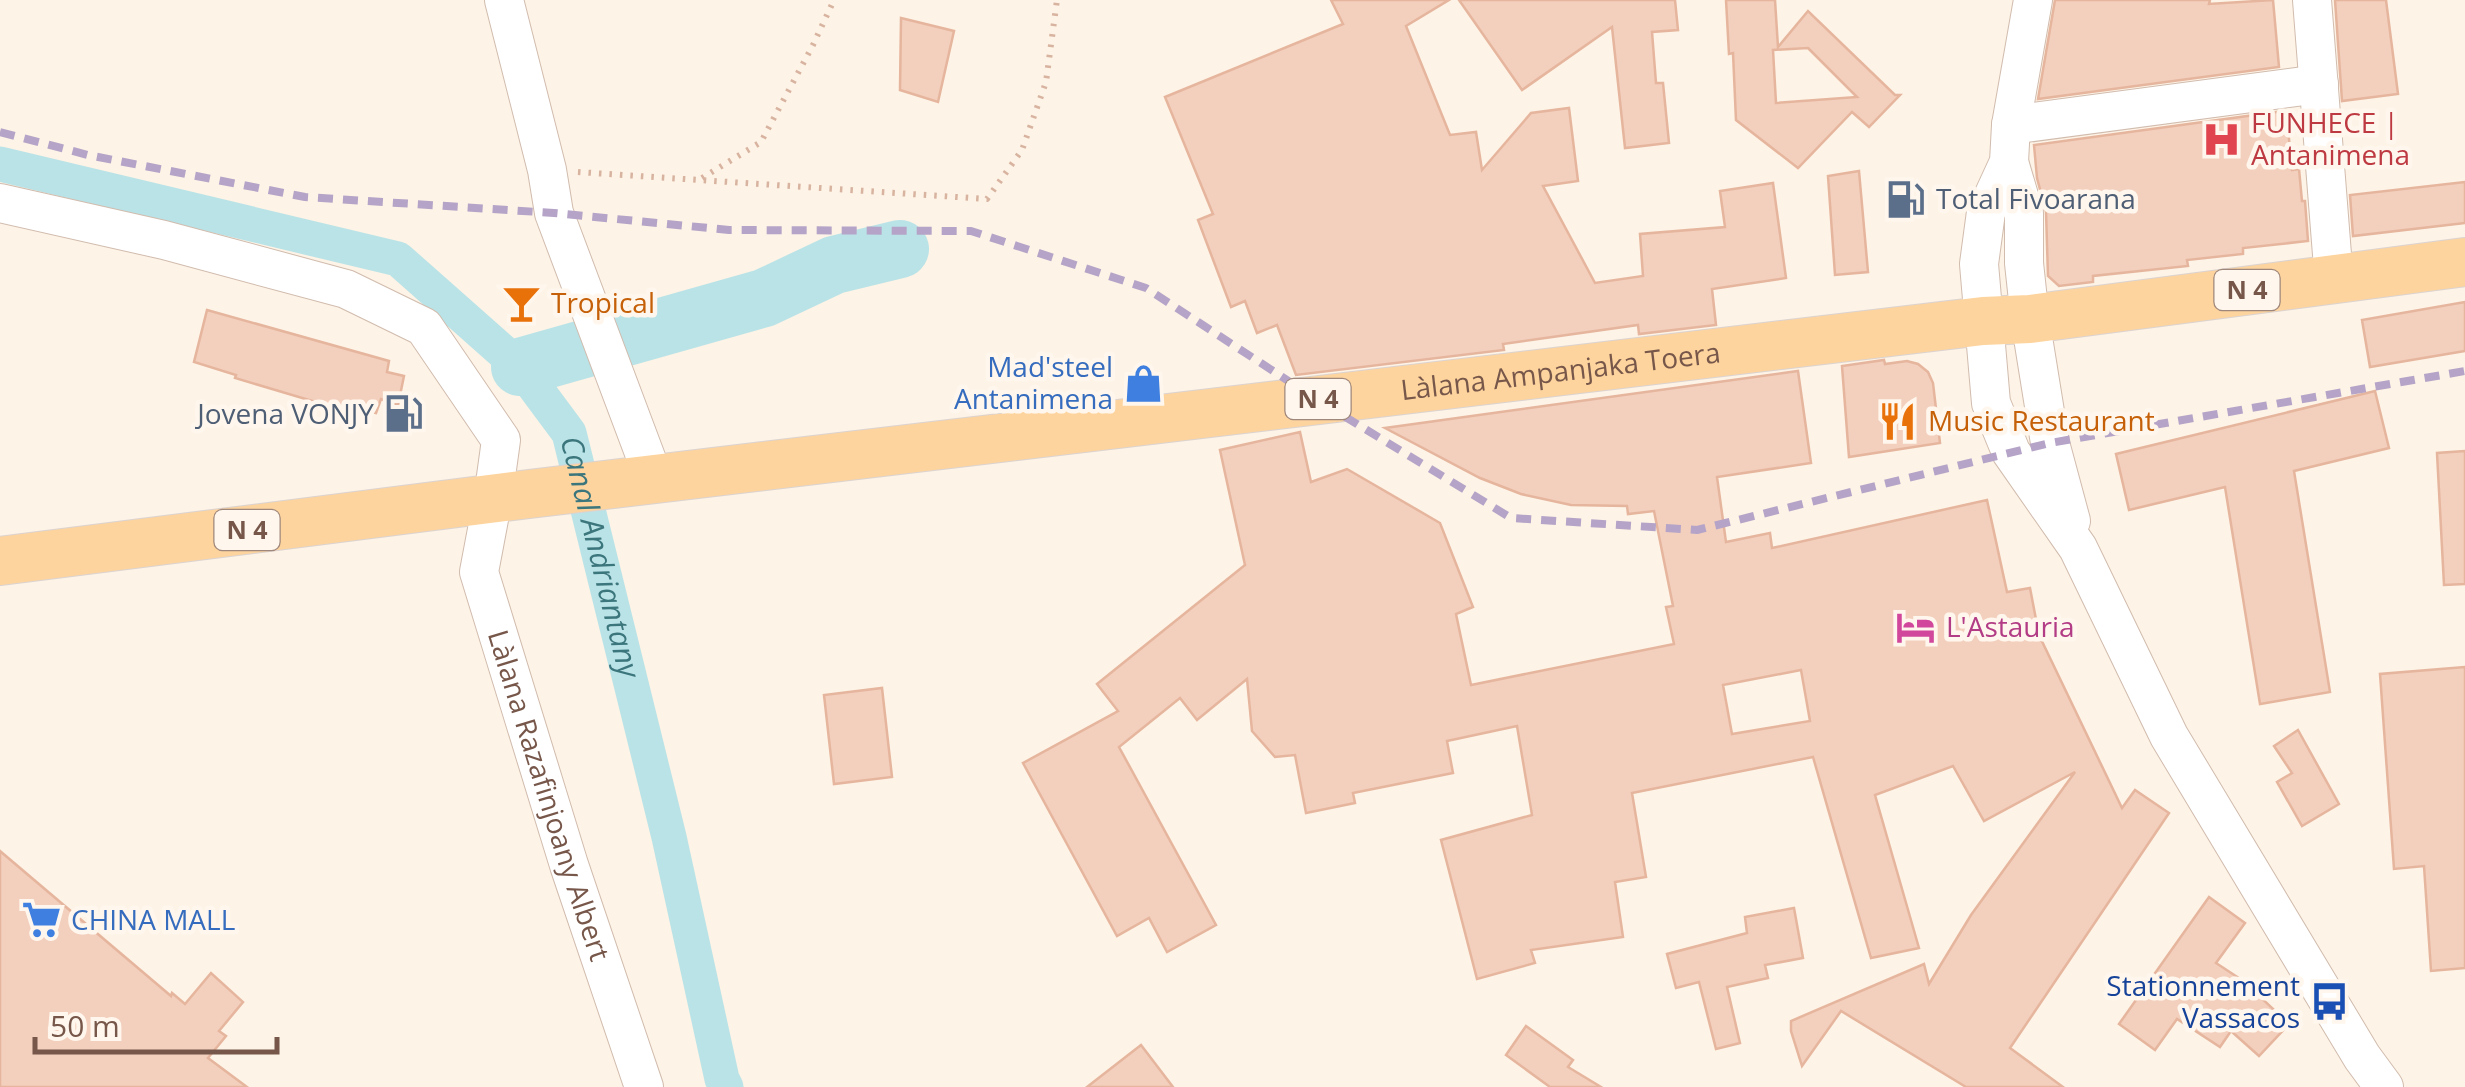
<svg xmlns="http://www.w3.org/2000/svg" width="2465" height="1087" font-family="'Open Sans',sans-serif">
  <style>
    .lines { fill: none; stroke-linecap: round; stroke-linejoin: round }
    .canal { stroke: #bae3e7; stroke-width: 35 }
    .river { stroke: #bae3e7; stroke-width: 58 }
    .building { fill: #f3cfbd; stroke: #e6b59d; stroke-width: 2.5; fill-rule: evenodd }
    .minor-casing { stroke: #d1bcae; stroke-width: 40 }
    .major-casing { stroke: #dcd3d0; stroke-width: 50 }
    .path { stroke: #d8b3a0; stroke-width: 6; stroke-dasharray: 2.5 8; stroke-linecap: butt }
    .minor { stroke: #fff; stroke-width: 38 }
    .major { stroke: #fdd49e; stroke-width: 48 }
    .rail { stroke: #b5a4c7; stroke-width: 8; stroke-dasharray: 15 10; stroke-linecap: butt }
    .labels { text-anchor: middle; stroke-width: 9; stroke-linejoin: round; paint-order: stroke }
    .shield { fill: #fff7ed; stroke: #a0877b; stroke-width: 2.5 }
    .shield-label { font-size: 25px; font-weight: bold; fill: #77574a }
    .health-label { font-size: 28px; fill: #be3a42; stroke: #fff7ed; text-anchor: start }
    .service-label { font-size: 28px; fill: #4e5e75; stroke: #fff7ed; text-anchor: start }
    .food-label { font-size: 28px; fill: #c56008; stroke: #fff7ed; text-anchor: start }
    .shop-label { font-size: 28px; fill: #366cbe; stroke: #fff7ed; text-anchor: end }
    .street-label { font-size: 28px; fill: #77574a; stroke: #fff7ed }
    .hotel-label { font-size: 28px; fill: #b23c85; stroke: #fff7ed; text-anchor: start }
    .transit-label { font-size: 28px; fill: #164399; stroke: #fff7ed; text-anchor: end }
    .water-label { font-size: 30px; font-style: italic; fill: #3c767d; stroke: #fff7ed }
  </style>
  <rect width="100%" height="100%" fill="#fdf3e6"/>
  <g class="lines">
    <!-- canal -->
    <path class="canal" id="s1" d="M0,164L398,259L520,367L569,433L669,837L722,1079L726,1087"/>
    <!-- river -->
    <path class="river" d="M520,367L764,298L834,265L900,249"/>
  </g>
  <!-- building -->
  <g class="building">
    <path d="M1331,0H1449L1406,26L1450,135L1476,132L1482,170L1531,113L1569,108L1578,181L1543,186L1595,283L1643,276L1640,234L1725,227L1720,191L1773,183L1786,278L1712,289L1716,325L1639,334L1638,325L1503,344L1504,350L1296,375L1277,325L1257,333L1245,301L1231,307L1198,220L1213,214L1165,97L1343,24Z"/>
    <path d="M1459,0H1675L1678,30L1652,32L1656,83H1663L1669,143L1625,148L1612,27L1522,90Z"/>
    <path d="M1726,0H1775L1778,47L1808,11L1895,95H1900L1869,127L1852,112L1798,168L1736,120L1733,53L1729,54ZM1808,48L1857,97L1776,103L1773,50Z"/>
    <path d="M2055,0H2210L2209,4L2273,0L2279,67L2038,99Z"/>
    <path d="M2335,0H2386L2398,94L2342,101Z"/>
    <path d="M901,18L954,31L938,102L900,90Z"/>
    <path d="M2284,111V118H2287L2292,170L2299,169L2302,201H2305L2308,241L2243,248V254L2187,260L2188,266L2093,276V282L2059,286L2048,276L2046,212L2037,178L2034,145Z"/>
    <path d="M1859,171L1868,272L1835,275L1828,176Z"/>
    <path d="M2465,182V223L2353,236L2350,195Z"/>
    <path d="M2465,302V351L2370,367L2362,320Z"/>
    <path d="M207,310L389,361L387,372L404,376L398,405L381,399L376,413L350,407L349,412L235,378L236,375L194,362Z"/>
    <path d="M1884,360L1885,364L1907,361L1918,364L1928,372L1933,383L1940,443L1849,457L1842,366Z"/>
    <path d="M1798,371L1811,463L1717,477L1726,542L1770,533L1772,548L1987,500L2007,592L2030,588L2039,635L2122,808L2135,790L2169,813L2010,1048L2063,1087H1966L1841,1011L1802,1066L1791,1031V1021L1924,964L1929,984L1971,915L2075,772L1984,821L1953,766L1875,795L1919,948L1871,958L1813,757L1632,793L1646,877L1615,882L1623,937L1531,950L1535,963L1477,979L1441,840L1532,815L1517,726L1447,741L1453,773L1353,793L1355,803L1306,813L1295,755L1275,757L1252,731L1247,679L1197,720L1180,698L1119,747L1216,925L1167,952L1149,918L1117,936L1023,763L1118,711L1097,684L1245,565L1220,450L1300,432L1311,482L1347,469L1440,523L1473,607L1456,614L1471,685L1674,644L1666,607L1673,606L1654,511L1628,514L1627,506L1571,505L1521,494L1480,478L1385,428ZM1801,670L1810,721L1732,734L1723,685Z"/>
    <path d="M2375,391L2389,448L2294,471L2330,692L2260,704L2225,487L2129,510L2116,454Z"/>
    <path d="M2465,451V584L2444,585L2437,453Z"/>
    <path d="M2465,667V968L2431,971L2424,866L2394,869L2380,674Z"/>
    <path d="M882,688L892,777L834,784L824,695Z"/>
    <path d="M2298,730L2339,804L2302,826L2277,782L2292,773L2274,746Z"/>
    <path d="M0,851L171,996L172,993L185,1004L211,973L243,1002L219,1031L226,1036L208,1058L247,1087H0Z"/>
    <path d="M2209,897L2245,923L2216,963L2257,990L2256,993L2289,1024L2259,1056L2231,1031L2220,1047L2177,1019L2155,1050L2119,1024Z"/>
    <path d="M1794,908L1803,958L1765,965L1768,978L1727,987L1740,1043L1716,1049L1699,982L1676,988L1667,954L1747,933L1745,917Z"/>
    <path d="M1526,1026L1573,1060L1568,1067L1601,1087H1550L1506,1055Z"/>
    <path d="M1141,1045L1173,1087H1087Z"/>
  </g>
  <g class="lines">
    <defs>
      <g id="minor">
        <path d="M504,0L547,170L554,213L654,479"/>
        <path d="M2033,0L2011,125L2009,162L1986,212L1979,264L1991,403L2011,452L2078,548L2169,736L2362,1057L2384,1087"/>
        <path d="M2312,0L2334,280"/>
        <path d="M2011,125L2319,84"/>
        <path d="M2009,162L2024,213V263L2030,319L2050,443L2071,521"/>
        <path id="s2" d="M0,203L164,240L346,289L424,327L501,440L493,498L479,572L569,865L644,1087"/>
      </g>
      <g id="major">
        <path id="s3" d="M0,561L529,494L1983,321L2030,319L2465,262"/>
      </g>
    </defs>
    <!-- minor casing -->
    <use href="#minor" class="minor-casing"/>
    <!-- major casing -->
    <use href="#major" class="major-casing"/>
    <!-- path -->
    <g class="path">
      <path d="M578,172L987,199L1022,150L1046,82L1057,0"/>
      <path d="M702,178L761,142L813,45L834,0"/>
    </g>
    <!-- minor -->
    <use href="#minor" class="minor"/>
    <!-- major -->
    <use href="#major" class="major"/>
    <!-- rail -->
    <path class="rail" d="M0,132L88,155L305,197L554,213L729,230L971,231L1146,288L1316,399L1511,518L1697,530L2050,443L2465,371"/>
  </g>
  <!-- icons -->
  <defs>
    <symbol id="hospital-bare" viewBox="-9 -9 18 18"><path d="M-5-5h3v3.5h4V-5h3V5h-3V1.5h-4V5h-3Z" fill="#e0444e" stroke="#fff7ed" stroke-width="2.5" paint-order="stroke"/></symbol>
    <symbol id="fuel-bare" viewBox="-9 -9 18 18"><path d="M-5.5-6h7V0h2V4h1.3V-2.5L3-4.5l.8-.8L6-3V5H2.5V1h-1V6h-7ZM-4.2-4.7v3.2H.2V-4.7Z" fill="#5c6f8a" stroke="#fff7ed" stroke-width="2.5" paint-order="stroke"/></symbol>
    <symbol id="bar-bare" viewBox="-9 -9 18 18"><path d="M-6-5H6L.8 .8V4.5H3.5V6h-7V4.5H-.8V.8Z" fill="#e8710a" stroke="#fff7ed" stroke-width="2.5" paint-order="stroke"/></symbol>
    <symbol id="shop-bare" viewBox="-9 -9 18 18"><path d="M-5-2.5h2.3a2.7 3.5 0 0 1 5.4 0H5L5.5 6h-11ZM-1.5-2.5h3a1.5 2.3 0 0 0-3 0Z" fill="#3f7fe0" stroke="#fff7ed" stroke-width="2.5" paint-order="stroke"/></symbol>
    <symbol id="restaurant-bare" viewBox="-9 -9 18 18"><path d="M-5-6h1v4h1v-4h1v4h1v-4h1v5L-1.5 .5V6h-2V.5L-5-1ZM5-6V6H3V1.5H1.5Q1.5-4 5-6Z" fill="#e8710a" stroke="#fff7ed" stroke-width="2.5" paint-order="stroke"/></symbol>
    <symbol id="hotel-bare" viewBox="-9 -9 18 18"><path d="M-6-4.5h1.5V1H6V5H4.5V3h-9V5H-6ZM-4 0a1.8 1.8 0 1 1 3.6 0ZM.5 0V-2.5h3Q6-2.5 6 0Z" fill="#d1479c" stroke="#fff7ed" stroke-width="2.5" paint-order="stroke"/></symbol>
    <symbol id="supermarket-bare" viewBox="-9 -9 18 18"><path d="M-6-5.5h2.5l.6 2H6L4.5 2H-2.5L-4.4-4H-6ZM-1.5 3.2a1.3 1.3 0 1 0 .1 0ZM3 3.2a1.3 1.3 0 1 0 .1 0Z" fill="#3f7fe0" stroke="#fff7ed" stroke-width="2.5" paint-order="stroke"/></symbol>
    <symbol id="bus-bare" viewBox="-9 -9 18 18"><path d="M-5-6H5V4H4V6H2V4H-2V6H-4V4H-5ZM-3.5-4V0h7V-4ZM-3.5 1.2v1.5H-2V1.2ZM2 1.2v1.5H3.5V1.2Z" fill="#1a4fb4" stroke="#fff7ed" stroke-width="2.5" paint-order="stroke"/></symbol>
  </defs>
  <g fill-rule="evenodd">
    <use href="#hospital-bare" x="2194" y="112" width="55" height="55"/>
    <use href="#fuel-bare" x="1878" y="172" width="55" height="55"/>
    <use href="#bar-bare" x="494" y="276" width="55" height="55"/>
    <use href="#shop-bare" x="1116" y="356" width="55" height="55"/>
    <use href="#fuel-bare" x="376" y="386" width="55" height="55"/>
    <use href="#restaurant-bare" x="1870" y="394" width="55" height="55"/>
    <use href="#hotel-bare" x="1888" y="600" width="55" height="55"/>
    <use href="#supermarket-bare" x="14" y="892" width="55" height="55"/>
    <use href="#bus-bare" x="2302" y="974" width="55" height="55"/>
  </g>
  <g class="labels">
    <!-- shield labels -->
    <g class="shield">
      <rect x="2214.5" y="270" width="65" height="40" rx="8"/>
      <rect x="1285.5" y="379" width="65" height="40" rx="8"/>
      <rect x="214.5" y="510" width="65" height="40" rx="8"/>
    </g>
    <g class="shield-label">
      <text x="2247" y="299">N 4</text>
      <text x="1318" y="408">N 4</text>
      <text x="247" y="539">N 4</text>
    </g>
    <!-- health labels -->
    <g class="health-label">
      <text x="2251" y="133">FUNHECE |<tspan x="2251" dy="32">Antanimena</tspan></text>
    </g>
    <!-- service labels -->
    <g class="service-label">
      <text x="1936" y="209">Total Fivoarana</text>
      <text x="374" y="424" text-anchor="end">Jovena VONJY</text>
    </g>
    <!-- food labels -->
    <g class="food-label">
      <text x="551" y="313">Tropical</text>
      <text x="1928" y="431">Music Restaurant</text>
    </g>
    <!-- shop labels -->
    <g class="shop-label">
      <text x="1113" y="377">Mad'steel<tspan x="1113" dy="32">Antanimena</tspan></text>
      <text x="71" y="930" text-anchor="start">CHINA MALL</text>
    </g>
    <!-- street labels -->
    <g class="street-label">
      <text dy="10" stroke="none"><textPath href="#s3" startOffset="1572">Làlana Ampanjaka Toera</textPath></text>
      <text dy="10" stroke="none"><textPath href="#s2" startOffset="948">Làlana Razafinjoany Albert</textPath></text>
    </g>
    <!-- hotel labels -->
    <g class="hotel-label">
      <text x="1946" y="637">L'Astauria</text>
    </g>
    <!-- transit labels -->
    <g class="transit-label">
      <text x="2300" y="996">Stationnement<tspan x="2300" dy="32">Vassacos</tspan></text>
    </g>
    <!-- water labels -->
    <g class="water-label">
      <text dy="10" stroke="none"><textPath href="#s1" startOffset="782">Canal Andriantany</textPath></text>
    </g>
  </g>
  <!-- scale -->
  <path d="M35 1037v15h242v-15" fill="none" stroke="#77574a" stroke-width="5"/>
  <text x="50" y="1037" font-size="30" fill="#77574a" stroke="#fff7ed" stroke-width="8" paint-order="stroke">50 m</text>
</svg>
